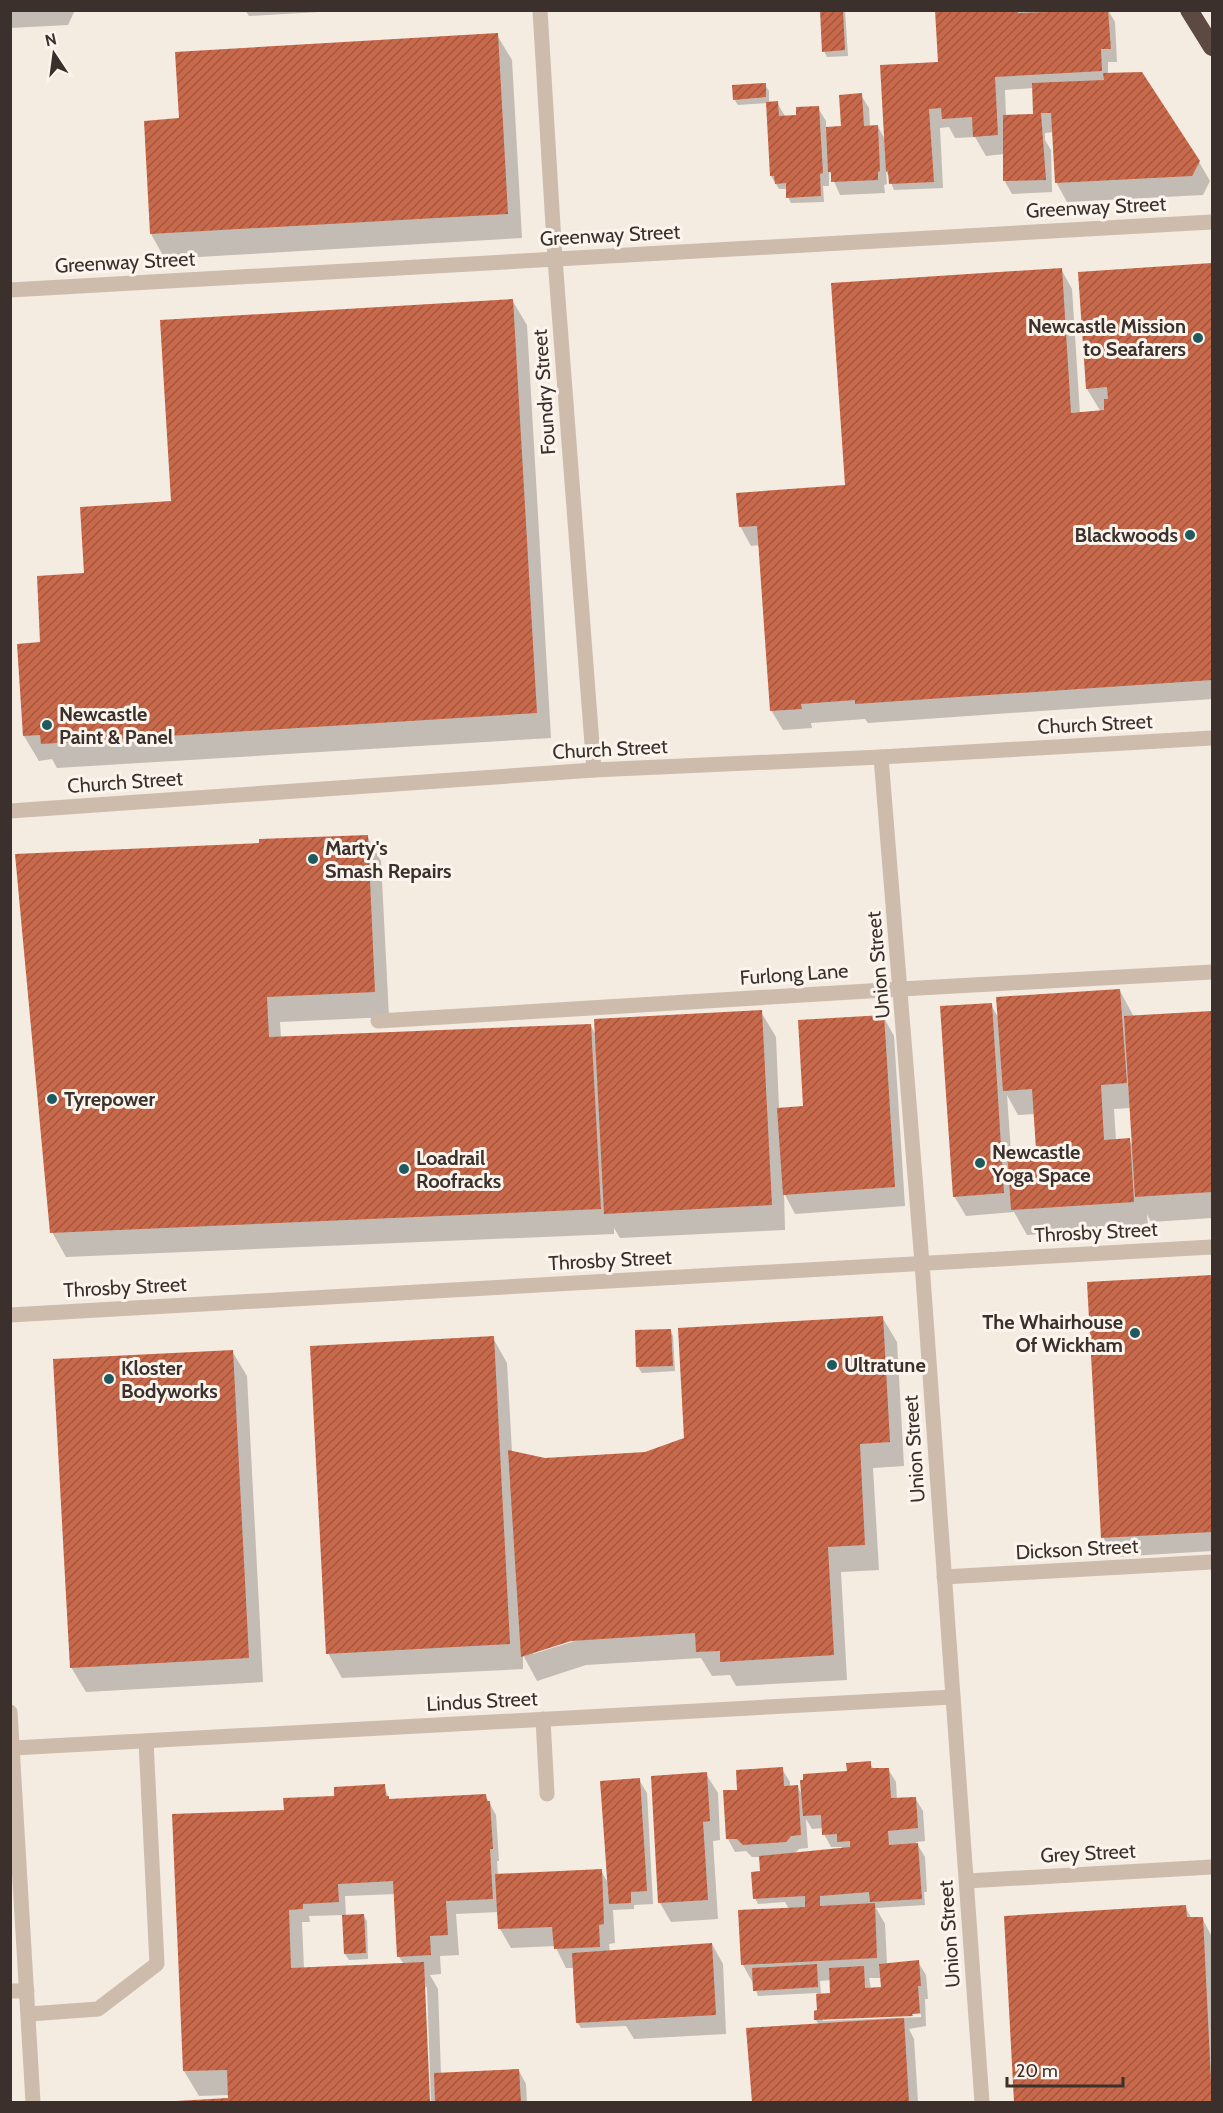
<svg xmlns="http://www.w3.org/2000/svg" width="1223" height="2113" font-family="Cabin,sans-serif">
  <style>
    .shadow { fill: #0003; fill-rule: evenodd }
    .building { fill: url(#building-hatch) }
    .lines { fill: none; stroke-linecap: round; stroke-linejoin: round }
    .lane { stroke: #cdbbac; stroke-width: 15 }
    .street { stroke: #cdbbac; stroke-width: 15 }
    .highway { stroke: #5c4a42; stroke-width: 18 }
    .poi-dot { fill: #1f5a5e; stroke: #fbf5ee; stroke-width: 2 }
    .labels { text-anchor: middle; stroke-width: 6; stroke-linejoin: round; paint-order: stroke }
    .street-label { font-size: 20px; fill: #3b302b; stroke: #fbf5ee }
    .poi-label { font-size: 20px; font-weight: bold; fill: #3b302b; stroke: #fbf5ee; text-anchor: start }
  </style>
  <defs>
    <pattern id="building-hatch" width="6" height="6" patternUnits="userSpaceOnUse" patternTransform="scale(1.5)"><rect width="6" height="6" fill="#c8694b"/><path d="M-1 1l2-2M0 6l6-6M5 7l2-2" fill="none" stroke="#a4573f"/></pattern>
  </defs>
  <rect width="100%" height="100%" fill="#f4ebe1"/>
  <!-- shadow -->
  <g class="shadow">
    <path d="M10,10H75L68,25L10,28Z"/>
    <path d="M245,10H355L249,16Z"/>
    <path d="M821,10H845L848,56L827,57L824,51Z"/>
    <path d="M937,10H1108L1115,22L1117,62H1108V74L1199,162L1210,181L1203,195L1067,202L1056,182L1054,132L1045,133V140L1051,150L1052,192L1012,194L1004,180V154L986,156L975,137L955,138L949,127L940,128L943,188L894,190L886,170L887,184L884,185L885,193L840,195L829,170V186H823L824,202L791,203L788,197L787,189H779L771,176L768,103L738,105L734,99L765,85L769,91V103H777L785,116L798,117L818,108L826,121V128L842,127L861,95L869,108L870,127H878L886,141L939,63ZM1034,88L1035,115L1006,116L1005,90Z"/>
    <path d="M497,35L512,60L522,238L165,259L151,234L145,122L181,120Z"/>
    <path d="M1212,264V699L868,723L865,719L811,723L812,728L783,730L771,710L760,545L751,546L740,526L847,487L1061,269L1072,289L1080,414L1101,412L1087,389L1080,274Z"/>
    <path d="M512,300L527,325L551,738L57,768L52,759L39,761L24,736L42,644L86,575L172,503Z"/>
    <path d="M367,836L381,861L389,1017L280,1022L281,1038L591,1026L596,1036L761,1012L776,1037L779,1109L805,1108L883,1016L894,1036L905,1206L795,1214L784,1193L785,1230L620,1238L614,1228V1234L66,1257L52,1232L261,845Z"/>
    <path d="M1120,991L1134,1017L1212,1012V1218L1151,1222L1147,1214L1148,1227L1027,1235L1014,1212L966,1216L954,1196L991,1005L999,1019ZM1007,1095L1018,1115L1035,1114L1038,1150L1011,1152ZM1131,1108L1134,1148L1129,1140L1116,1141L1114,1109Z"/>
    <path d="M1212,1276V1551L1114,1557L1103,1537L1089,1283Z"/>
    <path d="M882,1317L897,1342L904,1466L873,1468L879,1570L841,1572L847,1680L736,1686L730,1675L712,1676L701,1658L586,1665L537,1681L523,1655V1669L342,1678L328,1653L493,1338L507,1363L512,1452L545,1459L645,1453L686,1439ZM578,1637V1640L533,1654V1651Z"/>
    <path d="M670,1330L673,1336L675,1371L642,1373L638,1367Z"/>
    <path d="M232,1351L247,1376L263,1682L86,1692L71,1667Z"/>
    <path d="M870,1763L874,1770L888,1769L896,1782L897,1800L915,1798L923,1811L925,1841L916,1842L925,1857L927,1892H924L925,1905L876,1908L885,1924L887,1965L918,1962L926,1975L928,1999H925L926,2026L909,2029L914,2039L918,2102H753L748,2029L819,2025L816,2020L819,2011L817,1993L758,1996L754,1985L743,1965L740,1912L789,1909L785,1902L758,1904L755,1898L762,1873L761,1857H752L746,1851L735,1852L728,1839L738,1791L782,1769L790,1782V1787L797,1786L803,1796ZM806,1819L812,1829L823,1828L824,1834L831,1847H842L843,1850L793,1855L799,1849L808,1848ZM869,1978H882V1988L871,1989ZM831,1980L832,1995H821L820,1981ZM921,2014V2017L823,2021V2018Z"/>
    <path d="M706,1774L718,1793L720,1840L713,1841L718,1919L671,1922L660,1903L652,1777Z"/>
    <path d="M639,1780L647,1793L653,1904L634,1905V1909L613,1910L615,1943L609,1944L610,1953L620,1957L619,1950L712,1944L723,1964L726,2034L634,2039L626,2026L581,2028L577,2022L574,1968H566L555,1946L511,1948L500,1929L499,1912L456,1914L459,1955L440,1956L441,1974L430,1975L438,1989L441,2074L519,2071L526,2084L527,2102H431L427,1987H424L428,2102H167L229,2100V2095L199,2096L184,2071L286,1811L384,1786L390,1801L485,1795L496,1815L499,1861H497L498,1876L601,1871L607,1881L602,1783ZM396,1894L399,1957L404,1964L304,1969L302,1922H310L309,1916L344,1915L345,1954L349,1960L368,1959L367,1921L363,1915L346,1916L345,1896Z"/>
    <path d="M1185,1907L1192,1919L1202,1918L1212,1937V2102H1015L1005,1917Z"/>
  </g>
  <!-- building -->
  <g class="building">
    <path d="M820,10H843L845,50L822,52Z"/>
    <path d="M935,10H1018V13L1108,10L1111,49H1101L1102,71L995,77L998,135L973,137L972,117L942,119L941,108L929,109L934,182L889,184L888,171L886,172L880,65L938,62Z"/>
    <path d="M498,33L508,214L150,234L144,121L179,118L175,52Z"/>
    <path d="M1142,72L1200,161L1192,176L1055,183L1051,113H1041L1046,180L1003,181V115L1033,114L1032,83L1104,80L1103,73Z"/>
    <path d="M766,83V97L733,100L732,85Z"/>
    <path d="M862,93L864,126L878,125L880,171L878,172V180L831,182V172H828L826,127L841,126L839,95Z"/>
    <path d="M778,101L779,116L796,115V107L819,106L823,173L820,174L821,196L786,198V183L775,184L774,176H770L766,102Z"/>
    <path d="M1212,263V680L855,704V700L801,704L802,709L770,711L757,526L739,527L736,493L845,485L831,283L1062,268L1071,413L1104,410V399H1108L1107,387L1086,389L1078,272Z"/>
    <path d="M513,299L537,713L41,744L40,735L23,736L17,644L40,642L37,576L84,573L80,507L171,501L160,320Z"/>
    <path d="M368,835L375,992L267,997L269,1037L591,1024L601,1209L50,1233L15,854L259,843V839Z"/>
    <path d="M1120,989L1127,1083L1101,1085L1104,1140L1130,1138L1134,1202L1011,1210L1007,1151L1036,1149L1032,1089L1003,1091L996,997Z"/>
    <path d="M992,1003L1004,1193L953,1197L940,1006Z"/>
    <path d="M762,1010L772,1205L604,1214L594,1019Z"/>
    <path d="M1212,1011V1192L1135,1197L1124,1016Z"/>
    <path d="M884,1015L895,1187L783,1195L777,1108L803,1106L798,1020Z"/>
    <path d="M1212,1275V1532L1101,1538L1087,1282Z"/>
    <path d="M883,1316L890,1442L860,1444L865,1545L828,1547L834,1655L720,1662V1651L696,1652L695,1633L571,1641L521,1657L508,1450L545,1458L645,1452L684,1438L678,1328Z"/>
    <path d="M671,1329L673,1366L636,1367L635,1330Z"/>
    <path d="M494,1336L510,1644L326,1654L310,1346Z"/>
    <path d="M233,1350L249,1658L70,1668L53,1359Z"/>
    <path d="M871,1761V1768H889L891,1798L916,1797L918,1828L888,1831L889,1845L918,1843L922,1899L870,1902L869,1892L820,1896V1906L875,1903L877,1958L741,1965L738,1910L805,1907V1896L753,1899L751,1872L760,1871L759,1856L850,1847V1841L837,1842V1834L822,1835L821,1815L803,1816L800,1780H803V1774L847,1771L846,1763Z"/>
    <path d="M783,1767L784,1786L798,1785L801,1835L791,1836L786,1842L743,1845L737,1839H726L723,1790H737L736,1770Z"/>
    <path d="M707,1772L710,1821L703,1822L708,1900L658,1903L651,1776Z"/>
    <path d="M640,1778L647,1891L631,1892V1903L609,1904L600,1781Z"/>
    <path d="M385,1784L386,1796H389V1799L486,1794L487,1801H490L493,1849H490L493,1899L446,1901L448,1935L430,1936L431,1955L397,1957L393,1881L338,1884L339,1902L303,1904V1909L289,1910L291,1968L424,1962L430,2102H176V2101L228,2098L227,2070L183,2071L172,1814L284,1810L283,1798L334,1796V1787Z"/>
    <path d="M602,1869L604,1924L599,1925L600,1947L554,1949L552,1927L498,1929L495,1874Z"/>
    <path d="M1186,1905L1187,1917H1203L1212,2102H1014L1004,1916Z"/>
    <path d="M364,1914L366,1953L344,1954L342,1915Z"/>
    <path d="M712,1943L716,2015L576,2023L572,1953Z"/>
    <path d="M919,1960L921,1986H918L920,2013L912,2014L913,2016L814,2020V2011L817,2010L816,1994L830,1993L829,1968L864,1966L865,1988L881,1987L879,1964Z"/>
    <path d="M817,1964L818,1987L753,1991L752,1968Z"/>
    <path d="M904,2018L909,2102H752L746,2028Z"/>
    <path d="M519,2069L521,2102H435L434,2073Z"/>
  </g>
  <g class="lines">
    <!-- lane -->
    <g class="lane">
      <path d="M378,1021L901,989L1212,972"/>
      <path d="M543,1719L547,1794"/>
      <path d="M29,2014L98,2009L157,1964L146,1741"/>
    </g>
    <!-- street -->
    <g class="street">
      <path d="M540,10L555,259L594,770"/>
      <path d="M10,290L1212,222"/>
      <path d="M881,757L922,1263L982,2102"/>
      <path d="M10,811L594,770L881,757L1212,738"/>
      <path d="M10,1315L1212,1247"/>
      <path d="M944,1577L1212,1562"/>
      <path d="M10,1712L33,2102"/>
      <path d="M13,1748L953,1697"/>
      <path d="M967,1881L1212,1867"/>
      <path d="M10,1991H27"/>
    </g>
    <!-- highway -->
    <path class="highway" d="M1189,10L1212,47"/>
  </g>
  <!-- markers -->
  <g class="poi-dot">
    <circle cx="1198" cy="338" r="6"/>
    <circle cx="1190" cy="535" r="6"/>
    <circle cx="47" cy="725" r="6"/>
    <circle cx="313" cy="859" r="6"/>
    <circle cx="52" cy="1099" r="6"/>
    <circle cx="980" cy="1163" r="6"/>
    <circle cx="404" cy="1169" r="6"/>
    <circle cx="1135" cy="1333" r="6"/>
    <circle cx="832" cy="1365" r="6"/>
    <circle cx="109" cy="1379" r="6"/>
  </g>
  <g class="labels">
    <!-- street labels -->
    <g class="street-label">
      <text transform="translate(1096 207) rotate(-3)" y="7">Greenway Street</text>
      <text transform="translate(610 235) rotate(-3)" y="7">Greenway Street</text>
      <text transform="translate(125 262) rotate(-3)" y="7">Greenway Street</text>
      <text transform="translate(544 392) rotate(-94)" y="7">Foundry Street</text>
      <text transform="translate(1095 724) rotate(-3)" y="7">Church Street</text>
      <text transform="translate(610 749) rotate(-3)" y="7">Church Street</text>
      <text transform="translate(125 782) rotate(-4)" y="7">Church Street</text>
      <text transform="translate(878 965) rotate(-95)" y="7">Union Street</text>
      <text transform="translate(794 974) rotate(-4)" y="7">Furlong Lane</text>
      <text transform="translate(1096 1232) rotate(-3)" y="7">Throsby Street</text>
      <text transform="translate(610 1260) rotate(-3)" y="7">Throsby Street</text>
      <text transform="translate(125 1287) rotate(-3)" y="7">Throsby Street</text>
      <text transform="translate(914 1449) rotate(-94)" y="7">Union Street</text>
      <text transform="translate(1077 1549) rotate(-3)" y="7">Dickson Street</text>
      <text transform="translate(482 1701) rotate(-3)" y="7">Lindus Street</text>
      <text transform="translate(1088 1853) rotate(-3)" y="7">Grey Street</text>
      <text transform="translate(949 1934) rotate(-94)" y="7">Union Street</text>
    </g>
    <!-- poi labels -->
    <g class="poi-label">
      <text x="1186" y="333" text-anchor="end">Newcastle Mission<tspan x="1186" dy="23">to Seafarers</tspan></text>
      <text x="1178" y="542" text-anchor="end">Blackwoods</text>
      <text x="59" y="721">Newcastle<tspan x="59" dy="23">Paint &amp; Panel</tspan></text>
      <text x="325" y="855">Marty's<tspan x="325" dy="23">Smash Repairs</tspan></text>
      <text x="64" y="1106">Tyrepower</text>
      <text x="992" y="1159">Newcastle<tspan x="992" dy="23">Yoga Space</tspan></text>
      <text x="416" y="1165">Loadrail<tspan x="416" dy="23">Roofracks</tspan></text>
      <text x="1123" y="1329" text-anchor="end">The Whairhouse<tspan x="1123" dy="23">Of Wickham</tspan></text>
      <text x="844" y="1372">Ultratune</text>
      <text x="121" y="1375">Kloster<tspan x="121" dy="23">Bodyworks</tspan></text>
    </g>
  </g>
  <!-- border -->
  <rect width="1223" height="2113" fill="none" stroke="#3b302b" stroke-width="24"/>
  <!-- north arrow -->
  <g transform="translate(54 54) rotate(347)" stroke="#fbf5ee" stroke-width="4.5" paint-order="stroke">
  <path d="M0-4.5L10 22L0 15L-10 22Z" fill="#3b302b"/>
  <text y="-9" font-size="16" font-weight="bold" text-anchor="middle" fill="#3b302b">N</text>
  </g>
  <!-- scale -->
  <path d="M1007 2077v9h116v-9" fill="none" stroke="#3b302b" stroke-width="3"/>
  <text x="1016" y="2077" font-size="18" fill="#3b302b" stroke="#fbf5ee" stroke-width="4.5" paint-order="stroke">20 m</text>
</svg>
